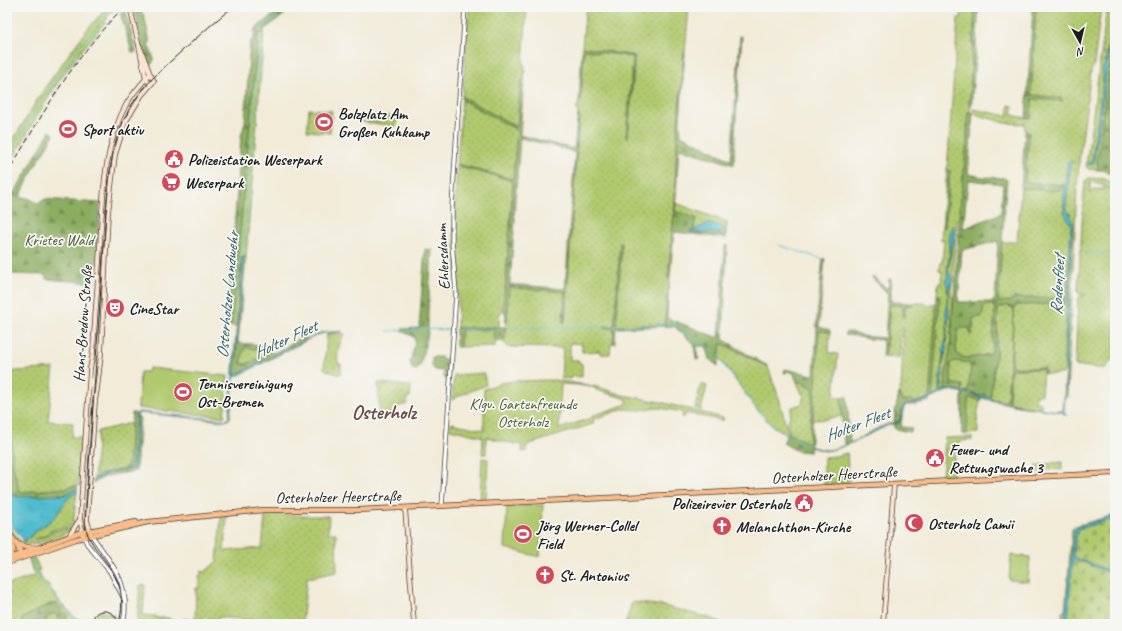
<svg xmlns="http://www.w3.org/2000/svg" width="1122" height="631" font-family="Caveat,sans-serif">
  <style>
    .green { fill: url(#green-dots); stroke: #667245; fill-rule: evenodd }
    .forest { fill: url(#forest-firs); stroke: #54643e; fill-rule: evenodd }
    .cemetery { fill: url(#cemetery-stones); stroke: #667245 }
    .pitch { fill: #b1c96e; stroke: #667245 }
    .water { fill: url(#water-ripples); stroke: #366c75 }
    .lines { fill: none; stroke-linecap: round; stroke-linejoin: round }
    .stream { stroke: #51bcce; stroke-width: 1 }
    .tertiary-casing { stroke: #3c3b38; stroke-width: 5 }
    .secondary-casing { stroke: #3c3b38; stroke-width: 5.5 }
    .primary-casing { stroke: #3c3b38; stroke-width: 6 }
    .motorway-casing { stroke: #3c3b38; stroke-width: 6 }
    .tertiary { stroke: #fff; stroke-width: 3.5 }
    .secondary { stroke: #fde4d0; stroke-width: 4 }
    .primary { stroke: #f9bc8a; stroke-width: 4.5 }
    .motorway { stroke: #f9bc8a; stroke-width: 5 }
    .tram { stroke: #1c1c1c; stroke-width: 1 }
    .rail { stroke: #1c1c1c; stroke-width: 1; stroke-dasharray: 6 3; stroke-linecap: butt }
    .labels { text-anchor: middle; stroke-width: 3.5; stroke-linejoin: round; paint-order: stroke }
    .poi-label { font-size: 16px; font-weight: bold; fill: #1c1c1c; stroke: #f6f6f2; text-anchor: start }
    .park-label { font-size: 16px; fill: #505939; stroke: #f6f6f2 }
    .street-label { font-size: 16px; fill: #1c1c1c; stroke: #f6f6f2 }
    .water-label { font-size: 17px; font-style: italic; fill: #315c63; stroke: #f6f6f2 }
    .district-label { font-size: 20px; font-weight: bold; fill: #694d4b; stroke: #f6f6f2 }
  </style>
  <defs>
    <pattern id="green-dots" width="8" height="8" patternUnits="userSpaceOnUse"><rect width="8" height="8" fill="#b1c96e"/><path d="M2 2h.1M6 6h.1" fill="none" stroke="#98ac5f" stroke-width="1.8" stroke-linecap="round"/></pattern>
    <pattern id="forest-firs" width="22" height="20" patternUnits="userSpaceOnUse"><rect width="22" height="20" fill="#8cad61"/><path d="M5 1l3.5 6h-7zM16 11l3.5 6h-7z" fill="#728c4f"/></pattern>
    <pattern id="cemetery-stones" width="16" height="16" patternUnits="userSpaceOnUse"><rect width="16" height="16" fill="#b1c96e"/><path d="M2 7V4a2 2 0 0 1 4 0v3zM10 15v-3a2 2 0 0 1 4 0v3z" fill="#98ac5f"/></pattern>
    <pattern id="water-ripples" width="26" height="14" patternUnits="userSpaceOnUse"><rect width="26" height="14" fill="#51bcce"/><path d="M2 4q2-2 4 0t4 0M15 11q2-2 4 0t4 0" fill="none" stroke="#46a1b0"/></pattern>
  </defs>
  <rect width="100%" height="100%" fill="#f6f6f2"/>
  <filter id="ink" filterUnits="userSpaceOnUse"><feTurbulence type="fractalNoise" baseFrequency=".025" numOctaves="2"/><feDisplacementMap in="SourceGraphic" scale="8" xChannelSelector="R" yChannelSelector="G"/><feConvolveMatrix kernelMatrix="1 2 1 2 8 2 1 2 1" color-interpolation-filters="sRGB"/></filter>
  <filter id="wash" filterUnits="userSpaceOnUse"><feTurbulence type="fractalNoise" baseFrequency=".012" numOctaves="4" result="noise"/><feDisplacementMap in="SourceGraphic" scale="16" xChannelSelector="R" yChannelSelector="G"/><feGaussianBlur stdDeviation="0.9" result="paint"/><feColorMatrix in="noise" values="0 0 0 0 0 0 0 0 0 0 0 0 0 0 0 0 0 1.4 0 .05"/><feComposite in="paint" operator="in"/></filter>
  <g filter="url(#wash)">
    <rect width="100%" height="100%" fill="#f1ebd8"/>
    <!-- green -->
    <g class="green">
      <path d="M108,7H115L107,18V20C93,37 79,53 66,71C44,102 26,136 7,169V150L42,92L71,51L90,26Z"/>
      <path d="M469,7H527L523,64L525,65L524,80H522L520,89L517,127L462,97Z"/>
      <path d="M586,7H689L685,53H684L677,137L675,203L668,278H670L668,296L667,297L665,324L616,326L622,243H621L614,326H605V328H614L613,343H611L610,354H600V351L582,352V344L570,343V360H577L582,364V377L571,376V379L561,378L563,348L508,347L504,342L505,330L506,325L509,287L565,292L563,322H565L579,115L578,114V110L576,109V107H578L579,100H581L584,50L633,57L626,137H628L635,56L582,47Z"/>
      <path d="M962,7H975L969,104L971,105L970,112H968L967,139L959,220H957L951,296L953,297L950,351L946,372L945,390L941,392V381L943,377L942,367L946,350L947,330L949,316L948,302L950,276L948,270L954,237L949,236L950,253L947,271L948,275L946,280L948,290L946,314L947,323L946,338L940,374V393L932,397L940,295H937L938,283H941L942,271L939,270L940,263H942L944,240H941L942,227H945L950,170H947L958,18H961Z"/>
      <path d="M1036,7H1101L1094,65L1091,71L1079,162L1077,187L1067,397L1065,396L1067,367L1066,357L1073,223L1071,218L1070,214L1068,213L1066,207L1070,165L1071,163L1069,161L1064,212L1070,222L1071,228L1064,359L1065,371H1064L1063,374H1045V368L1011,367L1012,334L1015,306L1017,305L1064,304L1065,297L1047,298H1013L1012,301L998,302L1002,242H1017L1021,188L1052,191L1063,189L1064,185L1025,182L1029,132H1025V124L1005,123L974,114L973,109L1008,116L1009,105L1013,106L1012,115L1026,118H1031L1032,99L1062,98L1031,95Z"/>
      <path d="M1107,7H1115L1107,53H1101Z"/>
      <path d="M1115,17V33L1102,121L1100,147L1097,159L1098,170L1088,169L1086,166L1101,54L1107,55L1103,69V80L1092,161L1088,163L1094,162L1109,53Z"/>
      <path d="M264,33L246,257H241L236,327L232,326L239,244L258,34Z"/>
      <path d="M462,100L517,130L513,179L457,164Z"/>
      <path d="M309,109L332,111L330,133L307,131Z"/>
      <path d="M374,115L390,116L397,119L396,125L395,126L362,122Z"/>
      <path d="M457,166L513,181L506,277L502,311L499,315V328H457L458,297L454,232Z"/>
      <path d="M1089,178L1104,179L1114,184L1111,188L1103,187L1102,184L1092,182L1090,183V192H1092L1093,189H1113L1115,252V356L1105,369L1081,366L1078,367L1075,365L1078,300L1080,296H1084V294H1079L1078,291L1084,191L1086,180Z"/>
      <path d="M676,203L727,222L726,234L722,232V227L710,224H706L693,231L695,227L675,211Z"/>
      <path d="M912,303H925L927,305L937,303L929,398L915,402L907,400L901,401L899,393L900,388H901L904,329H902L899,358L885,357L890,305L903,306L904,317L905,307L912,305Z"/>
      <path d="M987,305H993L995,310L992,352L990,354L969,358L960,357L956,351L958,327L970,328V335L973,318L983,313L984,307Z"/>
      <path d="M1006,306L1012,307L1014,310L1007,401L990,399L996,354L998,308Z"/>
      <path d="M819,331L830,332L829,353L838,354L834,396L841,397L843,416L829,418V419L813,420Z"/>
      <path d="M327,334H345C338,344 337,353 338,364H341V373L339,375L324,369Z"/>
      <path d="M721,343L768,367L779,398L788,433L787,434L772,425L757,410L719,357Z"/>
      <path d="M245,347C249,347 262,347 265,349C266,351 267,353 269,355L246,364H241L242,357Z"/>
      <path d="M954,361L969,363L971,368L968,392L962,391L963,385L952,384L951,381V364Z"/>
      <path d="M54,368L48,421L73,423L72,437H82L80,471L78,485L66,488L23,492L19,491L13,464L10,432L7,433V372Z"/>
      <path d="M1011,369H1043L1041,395H1036L1035,402L1041,403V409L1025,407L1009,402Z"/>
      <path d="M484,373L486,385L461,395L452,400L454,375Z"/>
      <path d="M554,380L595,386L623,395L660,402L724,418L723,421L686,413L685,417H682L683,412L660,408L639,410L623,409L594,419L593,424L527,445L526,452H522V445L510,443L486,437V454H482L483,437L450,429L451,423L484,430V389L501,383L514,381ZM561,384L577,385L595,388L596,390L627,399V404L594,415L591,418L559,429Z"/>
      <path d="M800,381L812,388L814,390L809,444L790,435L787,422H788L792,407L802,404L804,394H802L797,382Z"/>
      <path d="M378,383L411,386L410,397H407V404L393,408L395,416L380,421Z"/>
      <path d="M701,384L707,386L701,410L695,408Z"/>
      <path d="M962,392L981,398L977,415L978,433L962,434Z"/>
      <path d="M131,423L128,466H125L126,469C115,470 104,473 94,479L98,431Z"/>
      <path d="M972,437V440L960,441L955,448L953,477L942,478L945,438Z"/>
      <path d="M847,453L849,483L824,485V457L836,456Z"/>
      <path d="M482,458L488,459L486,502L480,501Z"/>
      <path d="M1062,462V470L1050,469L1037,473V465Z"/>
      <path d="M77,492L73,525L71,526L56,529L51,531L44,536L35,539L30,544L27,545L20,543L7,528V522L18,539L22,542L26,541V539L49,522L57,514L68,498Z"/>
      <path d="M268,513L303,516H329L328,533H336L337,572L307,578L302,624H259V621L218,617V619L200,618L195,624H137L140,586L145,585L143,615L156,616V618H169V620L182,621L183,619H195L196,588H199V576L201,574V571L205,572L217,561L221,517L227,516L224,551L262,548L265,517H267Z"/>
      <path d="M73,528C67,535 41,543 31,545L37,539L44,537L54,531Z"/>
      <path d="M34,557L40,570L37,571L44,582L49,586L60,602L71,613V614L83,623L82,624H32L31,623L34,621L47,620V617L54,613L61,622L68,617L57,604H50L22,618L21,624H7V585L34,576L29,559Z"/>
      <path d="M632,602L664,606L710,618L725,624H625C628,617 629,610 632,602Z"/>
      <path d="M101,612C107,612 113,613 116,618L115,624H95C93,618 95,614 101,612Z"/>
    </g>
    <!-- forest -->
    <g class="forest">
      <path d="M134,7H141L142,14L144,15L150,42L148,45C149,47 154,58 154,59C154,61 152,63 151,65C143,55 137,21 134,7Z"/>
      <path d="M284,7H291L285,14L264,30V33L258,34L239,244L232,326H229V325H227L241,137L245,122L250,42L254,39L255,29Z"/>
      <path d="M975,7H979L972,101L971,105H969Z"/>
      <path d="M1033,7H1036L1031,95L1062,98V101L1032,99L1031,118H1026Z"/>
      <path d="M125,8L136,52H132L120,13Z"/>
      <path d="M1115,33V116L1113,141V175L1103,170H1098L1097,159L1100,147L1102,121Z"/>
      <path d="M740,36H742L735,134L734,165L679,148L675,211L696,218L693,231H690V232C695,233 699,233 703,233C711,233 719,231 726,234V238L674,232L670,278H668L675,203L677,137L684,53H685L680,122L681,135L731,160Z"/>
      <path d="M582,47L635,56L628,138L626,137L633,57L584,50L581,101L579,100Z"/>
      <path d="M522,80H524L520,135L574,149L578,114L579,115L565,322H563L565,292L509,287L507,323H505L506,315L504,311L513,186V181L457,166V164L513,179L517,130L462,100V97L517,127L520,89ZM520,138L568,150L575,153L565,289L509,284L510,282L515,218L514,216Z"/>
      <path d="M968,112H970L973,113L968,174L982,177L1004,178L1007,180L1004,212L998,302L1011,301L1013,298H1047L1065,297L1064,304L1017,305L1015,306L1012,334V367L1045,368V374H1043V369H1011L1009,402L1025,407L1005,403V401H1007L1014,314V310L1012,307L1006,306L998,308L996,354L990,399L968,392L971,368L969,363L954,361L951,364V381L953,384L963,385L962,391L952,390H945L946,372L950,351L961,198L967,139ZM968,180L1003,184L1001,213L963,229ZM998,241L995,298L993,302H958L962,250ZM987,305H993L995,310L992,352L990,354L969,358L960,357L956,351L958,328H970V335H971C974,329 974,324 973,318L981,317L984,307Z"/>
      <path d="M50,131L54,134L34,168L20,197C23,198 27,197 30,199C39,203 35,206 45,199L100,203L96,267L93,283L46,279V275L7,274V200L9,196L16,190Z"/>
      <path d="M1025,132H1029L1025,182L1063,185L1062,189L1052,191L1021,188Z"/>
      <path d="M947,170H950L945,227H942Z"/>
      <path d="M620,243H622L616,326L665,324L667,296H668L667,318L719,338L725,246L727,245L723,339L764,364L767,365L768,367L721,343L719,357L720,359L718,360V366L710,360L706,346H697L699,359L696,360L694,344L674,326L616,328L615,344L613,343L614,328H605L604,326H614Z"/>
      <path d="M425,249L432,250L428,311V333L420,366H417V370L412,369L410,362L415,342L414,337L402,331V329L419,328Z"/>
      <path d="M243,257H246L238,343L264,345C259,350 251,349 245,347L242,357L241,364H246L268,355L265,349L266,348L273,353L286,348L285,347L295,341L298,338L306,337V340L234,376Z"/>
      <path d="M823,258L825,259L819,327L830,330V332L819,331L817,372L810,452L797,451L783,443L787,434L788,433L809,443L813,390C811,385 802,381 797,382L793,372L784,373L785,369L813,375L814,374L817,327H816Z"/>
      <path d="M873,276L885,287L888,289L889,279H891V302L912,303V305L905,307V317H903V306L890,305L885,357H882L883,340L866,339L855,336L845,335L846,332H851L862,336L885,338L888,294L872,278Z"/>
      <path d="M937,295H940L932,397L924,401L907,404L919,403L929,399V401L915,405H906L903,409L901,427L912,428L911,432L903,431L894,428V424L899,423C902,417 902,410 905,404L902,409L899,421L894,422L895,413L899,393L902,401L912,400L915,402L929,398Z"/>
      <path d="M505,327L504,342L496,340L493,337V334L495,331L461,330L460,347H456V328Z"/>
      <path d="M432,357H442V359H450L448,379L444,378V371L435,370L432,367Z"/>
      <path d="M962,392L981,398L980,400L969,398L968,400L967,434H962Z"/>
      <path d="M841,397H847L850,442L844,444Z"/>
      <path d="M132,413H134L136,414L132,464L130,468L126,469L125,466L128,465Z"/>
      <path d="M137,416L140,419L136,471L107,476L93,483V481L108,473L133,468Z"/>
      <path d="M10,432L13,464L19,491L23,492L66,488L78,485L77,489L64,495L17,497L12,495L7,488V433Z"/>
      <path d="M50,604H57L68,617L61,623L54,613L47,617V620L34,621L31,623L32,624H21L22,619Z"/>
    </g>
    <!-- cemetery -->
    <path class="cemetery" d="M1115,513V624H1063L1062,612L1065,611L1072,529L1075,526L1114,515Z"/>
    <!-- pitch -->
    <g class="pitch">
      <path d="M461,330H495L493,334V337L496,340L495,346L460,347Z"/>
      <path d="M149,368L228,376L224,417L138,408L140,372H148Z"/>
      <path d="M543,505L540,557L505,548L507,507Z"/>
      <path d="M1011,555L1030,557L1028,582L1009,580Z"/>
    </g>
    <!-- water -->
    <g class="water">
      <path d="M1115,7V17L1109,53L1094,162L1093,164L1090,165L1088,164L1092,161L1103,80V69L1104,64L1106,61Z"/>
      <path d="M1072,161V163L1070,165L1066,207L1068,213H1070L1071,218L1073,223L1066,357L1067,367L1064,412L1067,416L1061,412L1013,405L981,398L971,393L1013,405L1059,411L1063,410L1066,368L1064,359L1071,228L1070,222L1068,221C1067,216 1064,213 1064,209C1063,195 1066,178 1067,164L1068,162Z"/>
      <path d="M706,224C711,224 719,225 724,228V230L720,233L690,232V231L696,230Z"/>
      <path d="M952,226L954,230V237L948,270L951,278V283L948,292V302L949,316L947,330L946,350L942,367L943,377L941,381V391L952,390L968,392L969,394L953,391H947L924,402L915,404H906C902,410 902,417 899,423L888,425L854,442L835,449L825,451L810,447V446C815,448 820,449 826,450C850,450 874,424 899,422L902,409L905,404C919,403 927,400 939,393L940,377L944,352L942,348L945,343L946,338L947,323L946,314L948,290L946,280L948,275L947,272L950,253V230Z"/>
      <path d="M241,257H243L234,376L320,333L342,331V332L324,333L317,335L234,378L230,418L226,421L140,413L137,416L134,463L133,468L108,473L93,481L94,479C97,477 101,474 105,473C114,470 128,472 132,464L136,414L139,412L226,420L229,418L237,320Z"/>
      <path d="M7,488L12,495L17,497L64,495L77,489V492L68,498L57,514L49,522L33,533L31,537L26,539V541L25,542L13,527L7,516Z"/>
      <path d="M1115,516V519L1078,529L1077,531L1073,557L1106,569L1115,555V562L1112,564L1108,570L1115,572V575L1085,563L1073,560L1068,618L1069,624H1066L1065,618L1071,558L1074,530L1077,527Z"/>
    </g>
    <g class="lines">
      <!-- stream -->
      <g class="stream">
        <path d="M261,28L288,7"/>
        <path d="M1115,158V169"/>
        <path d="M7,159C19,138 31,117 44,97C65,65 88,36 114,7"/>
        <path d="M1115,228V236"/>
        <path d="M778,245L822,259"/>
        <path d="M1085,252L1098,253"/>
        <path d="M1100,253H1113"/>
        <path d="M242,257L260,34"/>
        <path d="M651,325L674,324L692,338L698,341"/>
        <path d="M603,326H611"/>
        <path d="M614,326L649,325"/>
        <path d="M507,328L600,326"/>
        <path d="M423,329L452,330"/>
        <path d="M457,330L501,328"/>
        <path d="M387,331L421,329"/>
        <path d="M700,342L711,348L759,412L772,426L788,435"/>
        <path d="M791,436L809,446"/>
        <path d="M31,558L37,574L43,584L49,588L60,603L71,614L85,624"/>
      </g>
    </g>
  </g>
  <g filter="url(#ink)">
    <g class="lines">
      <defs>
        <g id="tertiary">
          <path d="M442,506L456,293L452,242V206L465,7"/>
          <path d="M92,536C113,565 132,586 123,624"/>
          <path d="M84,537L87,544L110,572L125,601"/>
        </g>
        <g id="secondary">
          <path d="M139,46L146,79L150,84"/>
          <path d="M405,508L414,624"/>
          <path d="M91,534L87,520L95,401L97,389L101,354L108,213L115,155L125,123L141,96L154,81L150,74L138,42L130,7"/>
          <path d="M83,535L80,519L90,369L93,352C95,316 98,281 100,245C103,198 103,146 127,103C133,93 142,83 150,74"/>
          <path d="M69,536L80,519"/>
          <path d="M883,624L894,484"/>
        </g>
        <g id="primary">
          <path d="M7,559L78,533L136,522"/>
          <path d="M7,563L76,539L148,522L264,510H358L1115,473"/>
        </g>
        <g id="motorway">
          <path d="M7,532C13,539 22,548 20,558"/>
          <path d="M8,536L13,549L10,558"/>
          <path d="M17,544L26,547L37,548"/>
        </g>
      </defs>
      <!-- tertiary casing -->
      <use href="#tertiary" class="tertiary-casing"/>
      <!-- secondary casing -->
      <use href="#secondary" class="secondary-casing"/>
      <!-- primary casing -->
      <use href="#primary" class="primary-casing"/>
      <!-- motorway casing -->
      <use href="#motorway" class="motorway-casing"/>
      <!-- tertiary -->
      <use href="#tertiary" class="tertiary"/>
      <!-- secondary -->
      <use href="#secondary" class="secondary"/>
      <!-- primary -->
      <use href="#primary" class="primary"/>
      <!-- motorway -->
      <use href="#motorway" class="motorway"/>
      <!-- tram -->
      <g class="tram">
        <path d="M93,624C90,606 117,607 118,624"/>
        <path d="M119,624C126,594 119,578 100,554C93,545 87,537 85,524L106,213C108,185 110,156 120,129C134,92 156,75 184,49C200,35 216,20 233,7"/>
      </g>
      <!-- rail -->
      <path class="rail" d="M7,174C42,115 75,55 124,7"/>
    </g>
  </g>
  <!-- icons -->
  <defs>
    <symbol id="stadium-disc" viewBox="-11 -11 22 22"><circle r="9.5" fill="#d1495b" stroke="#f6f6f2"/><path d="M0-5a6.5 5 0 1 0 0 10a6.5 5 0 1 0 0-10ZM-3.5-1.8h7v3.6h-7Z" fill="#fff"/></symbol>
    <symbol id="civic-disc" viewBox="-11 -11 22 22"><circle r="9.5" fill="#d1495b" stroke="#f6f6f2"/><path d="M-.6-6.5H3V-4.5H.6V-3L4-1V1h2V6H-6V1h2V-1L-.6-3ZM-1.2 2.5V6h2.4V2.5Z" fill="#fff"/></symbol>
    <symbol id="supermarket-disc" viewBox="-11 -11 22 22"><circle r="9.5" fill="#d1495b" stroke="#f6f6f2"/><path d="M-6-5.5h2.5l.6 2H6L4.5 2H-2.5L-4.4-4H-6ZM-1.5 3.2a1.3 1.3 0 1 0 .1 0ZM3 3.2a1.3 1.3 0 1 0 .1 0Z" fill="#fff"/></symbol>
    <symbol id="theatre-disc" viewBox="-11 -11 22 22"><circle r="9.5" fill="#d1495b" stroke="#f6f6f2"/><path d="M-5-5.5Q0-4 5-5.5V0Q5 5 0 6Q-5 5-5 0ZM-3.3-2.5H-1v1.5H-3.3ZM1-2.5H3.3v1.5H1ZM-2.8 1Q0 5.5 2.8 1Z" fill="#fff"/></symbol>
    <symbol id="mosque-disc" viewBox="-11 -11 22 22"><circle r="9.5" fill="#d1495b" stroke="#f6f6f2"/><path d="M3.5-4.9A6 6 0 1 0 3.5 4.9A5 5 0 1 1 3.5-4.9Z" fill="#fff"/></symbol>
    <symbol id="church-disc" viewBox="-11 -11 22 22"><circle r="9.5" fill="#d1495b" stroke="#f6f6f2"/><path d="M-1.2-6h2.4v3.5h3.3v2.4h-3.3V6h-2.4V-.1h-3.3v-2.4h3.3Z" fill="#fff"/></symbol>
  </defs>
  <g fill-rule="evenodd">
    <use href="#stadium-disc" x="313" y="111" width="22" height="22"/>
    <use href="#stadium-disc" x="57" y="118" width="22" height="22"/>
    <use href="#civic-disc" x="163" y="148" width="22" height="22"/>
    <use href="#supermarket-disc" x="160" y="171" width="22" height="22"/>
    <use href="#theatre-disc" x="104" y="297" width="22" height="22"/>
    <use href="#stadium-disc" x="172" y="381" width="22" height="22"/>
    <use href="#civic-disc" x="924" y="447" width="22" height="22"/>
    <use href="#civic-disc" x="793" y="492" width="22" height="22"/>
    <use href="#mosque-disc" x="903" y="512" width="22" height="22"/>
    <use href="#church-disc" x="711" y="515" width="22" height="22"/>
    <use href="#stadium-disc" x="512" y="523" width="22" height="22"/>
    <use href="#church-disc" x="534" y="564" width="22" height="22"/>
  </g>
  <g class="labels">
    <!-- poi labels -->
    <g class="poi-label">
      <text x="338" y="119">Bolzplatz Am<tspan x="338" dy="18">Großen Kuhkamp</tspan></text>
      <text x="82" y="135">Sport aktiv</text>
      <text x="188" y="165">Polizeistation Weserpark</text>
      <text x="185" y="188">Weserpark</text>
      <text x="129" y="314">CineStar</text>
      <text x="197" y="389">Tennisvereinigung<tspan x="197" dy="18">Ost-Bremen</tspan></text>
      <text x="949" y="455">Feuer- und<tspan x="949" dy="18">Rettungswache 3</tspan></text>
      <text x="790" y="509" text-anchor="end">Polizeirevier Osterholz</text>
      <text x="928" y="529">Osterholz Camii</text>
      <text x="537" y="531">Jörg Werner-Collel<tspan x="537" dy="18">Field</tspan></text>
      <text x="736" y="532">Melanchthon-Kirche</text>
      <text x="559" y="581">St. Antonius</text>
    </g>
    <!-- park labels -->
    <g class="park-label">
      <text x="59" y="245">Krietes Wald</text>
      <text x="523" y="409">Klgv. Gartenfreunde<tspan x="523" dy="18">Osterholz</tspan></text>
    </g>
    <!-- street labels -->
    <g class="street-label">
      <text transform="translate(442 257) rotate(-93)" y="6">Ehlersdamm</text>
      <text transform="translate(82 324) rotate(-86)" y="6">Hans-Bredow-Straße</text>
      <text transform="translate(834 474) rotate(-3)" y="6">Osterholzer Heerstraße</text>
      <text transform="translate(338 496) rotate(-1)" y="6">Osterholzer Heerstraße</text>
    </g>
    <!-- water labels -->
    <g class="water-label">
      <text transform="translate(1057 285) rotate(-87)" y="6">Rodenfleet</text>
      <text transform="translate(227 295) rotate(-85)" y="6">Osterholzer Landwehr</text>
      <text transform="translate(285 339) rotate(-25)" y="6">Holter Fleet</text>
      <text transform="translate(857 424) rotate(-21)" y="6">Holter Fleet</text>
    </g>
    <!-- district labels -->
    <g class="district-label">
      <text x="384" y="419">Osterholz</text>
    </g>
  </g>
  <!-- margin -->
  <rect width="1122" height="631" fill="none" stroke="#f6f6f2" stroke-width="24"/>
  <!-- north arrow -->
  <g transform="translate(1080 42) rotate(172)" stroke="#f6f6f2" stroke-width="3" paint-order="stroke">
  <path d="M0-3L7 15L0 10L-7 15Z" fill="#1c1c1c"/>
  <text y="-6" font-size="11" font-weight="bold" text-anchor="middle" fill="#1c1c1c">N</text>
  </g>
</svg>
